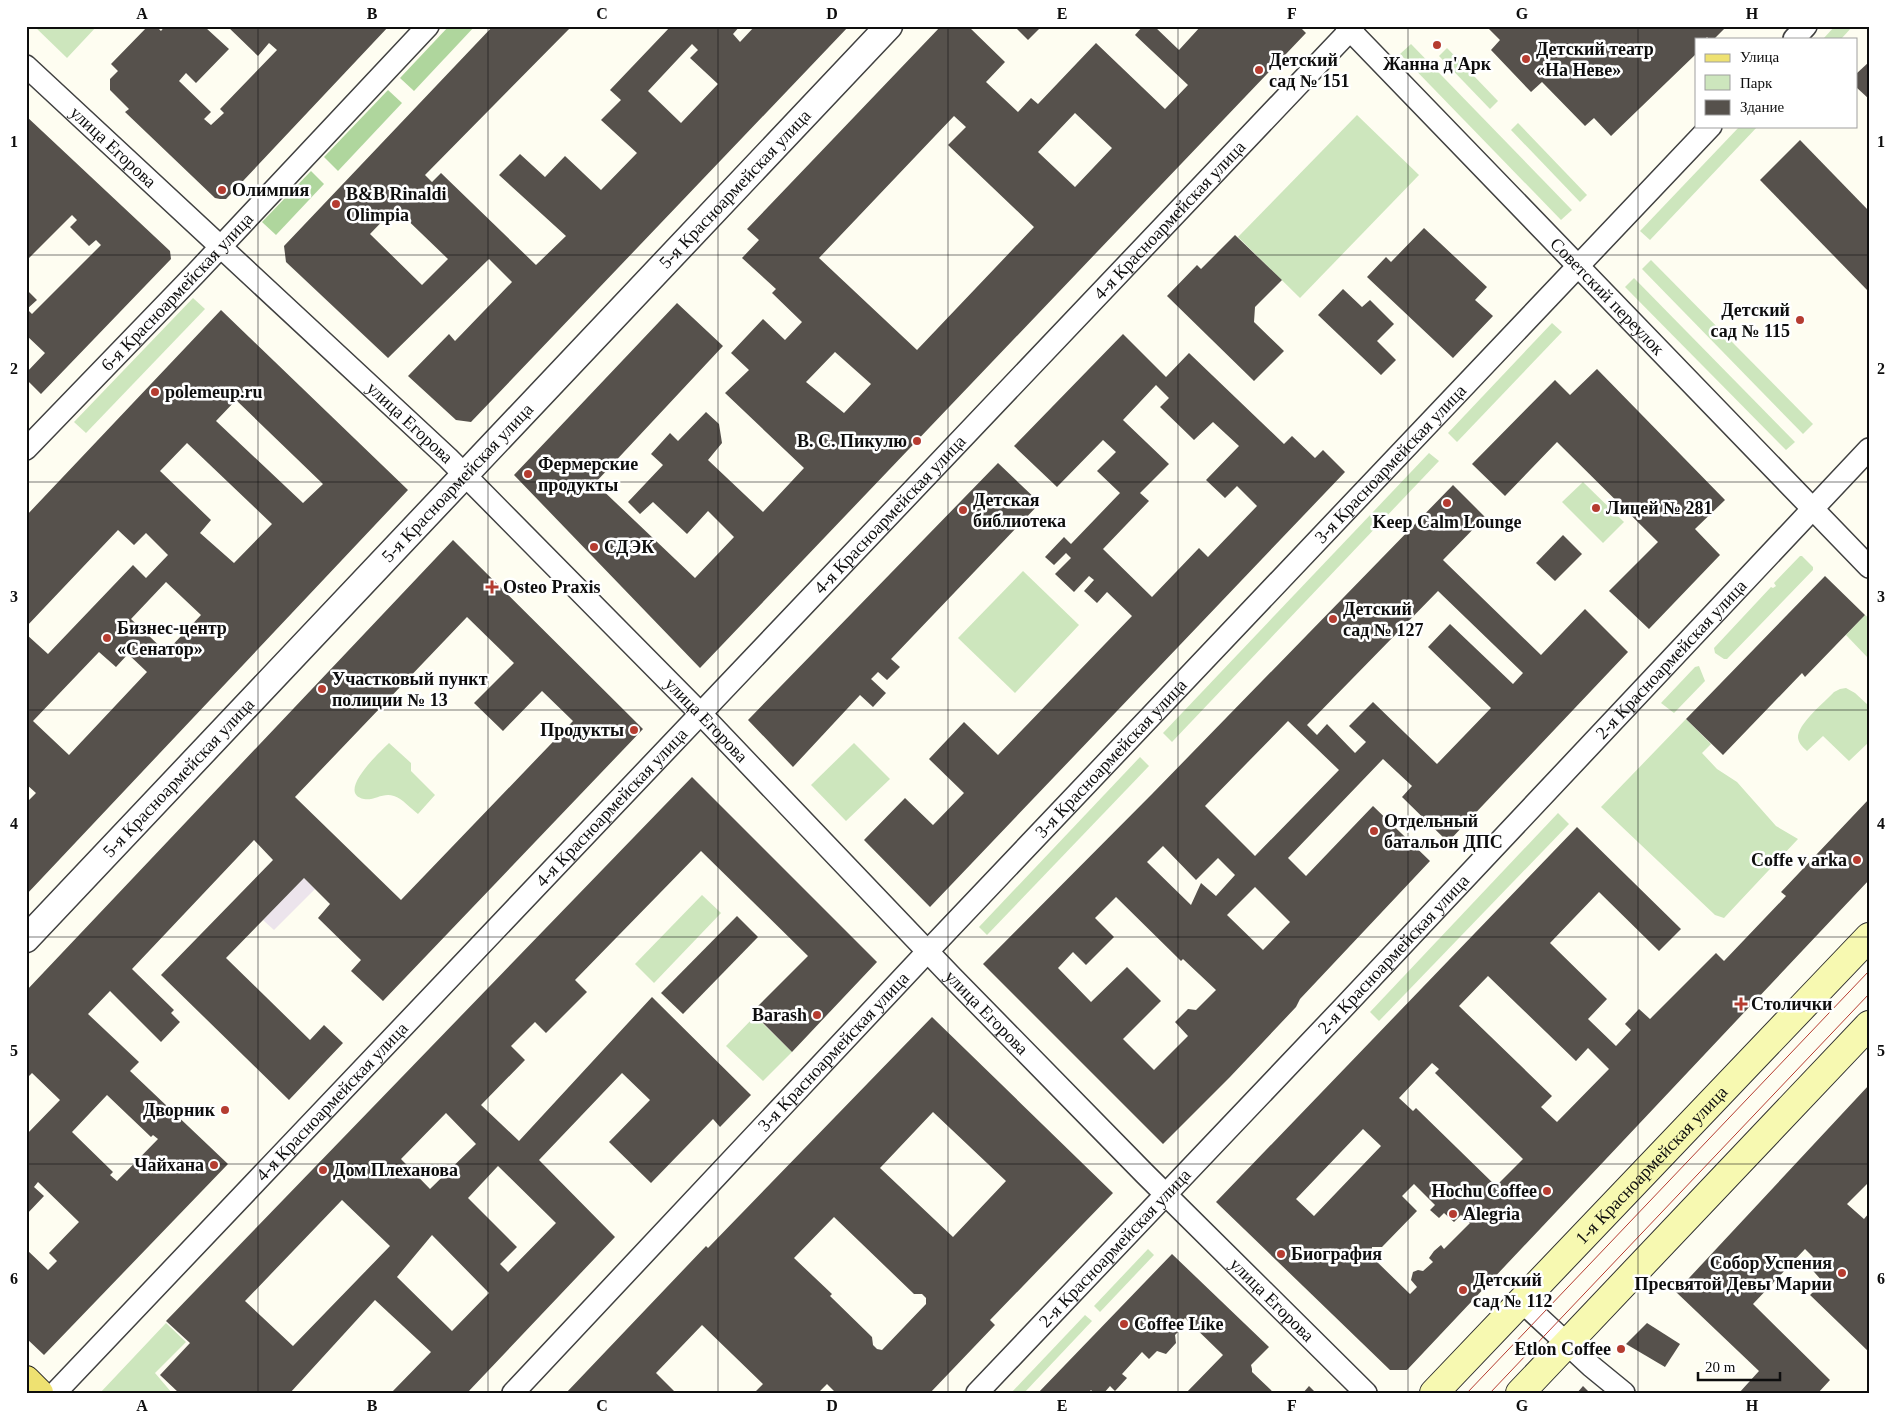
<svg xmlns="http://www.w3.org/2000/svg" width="1895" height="1419" font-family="Georgia,serif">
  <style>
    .industrial { fill: #ece4ec }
    .green { fill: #cde6bd }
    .forest { fill: #afd69d }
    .building { fill: #56514c; fill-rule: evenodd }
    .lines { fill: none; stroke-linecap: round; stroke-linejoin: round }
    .minor-casing { stroke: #414141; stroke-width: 24 }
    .tertiary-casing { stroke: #414141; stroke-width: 29 }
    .secondary-casing { stroke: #303030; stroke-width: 30 }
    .primary-casing { stroke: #1f1f1f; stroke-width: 30 }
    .minor { stroke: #fff; stroke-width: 21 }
    .tertiary { stroke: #fff; stroke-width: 26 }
    .secondary { stroke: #f7f9b1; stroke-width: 28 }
    .primary { stroke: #eee171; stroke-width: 28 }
    .tram { stroke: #b53c30; stroke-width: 1 }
    .grid { fill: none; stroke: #0e0e0e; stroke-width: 1; stroke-opacity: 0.55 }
    .poi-dot { fill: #b53c30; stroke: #fff; stroke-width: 2 }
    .labels { text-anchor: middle; stroke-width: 5; stroke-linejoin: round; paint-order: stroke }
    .poi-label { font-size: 18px; font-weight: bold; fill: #0e0e0e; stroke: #fff; text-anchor: start }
    .street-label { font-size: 18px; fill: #0e0e0e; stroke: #fff }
    .neatline { fill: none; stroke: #0e0e0e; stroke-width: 2 }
    .grid-label { font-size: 16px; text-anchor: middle; font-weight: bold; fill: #0e0e0e }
  </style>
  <rect width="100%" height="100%" fill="#fefdf1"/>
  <!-- industrial -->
  <path class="industrial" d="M304,878L315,889L274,930L263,920Z"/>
  <!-- green -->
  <g class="green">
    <path d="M34,26H97L67,58Z"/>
    <path d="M1835,26H1853L1841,39H1823Z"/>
    <path d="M1411,44L1572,210L1561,220L1400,54Z"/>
    <path d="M1447,48L1498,101L1490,109L1439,56Z"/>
    <path d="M1357,115L1419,175L1300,298L1238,237Z"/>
    <path d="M1518,123L1587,195L1580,202L1511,130Z"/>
    <path d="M1740,126H1758L1650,240L1640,231Z"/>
    <path d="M1651,260L1813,424L1803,434L1642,269Z"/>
    <path d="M1634,278L1795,442L1786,450L1625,287Z"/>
    <path d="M193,298L205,309L86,433L74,422Z"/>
    <path d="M1552,323L1562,332L1457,442L1448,433Z"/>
    <path d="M1429,453L1439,461L1172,742L1163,733Z"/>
    <path d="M1583,482L1624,522L1603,543L1562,502Z"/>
    <path d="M1800,556H1802L1813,567V570L1727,659H1724L1715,653L1714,648L1771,587L1773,588L1776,586L1774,583Z"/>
    <path d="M1023,571L1079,625L1015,693L958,638Z"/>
    <path d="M1865,615L1869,618V659L1846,635Z"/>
    <path d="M1699,666L1705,681L1674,713L1661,703L1695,667Z"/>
    <path d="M1846,688L1855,693L1869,706V742L1849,761L1823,736L1807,751C1803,747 1799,744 1798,738C1797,724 1825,702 1834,692L1840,689Z"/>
    <path d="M1686,719L1711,744L1702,753L1717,769L1737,782L1776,826L1798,839L1724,918L1715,915L1601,807Z"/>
    <path d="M389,743L411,763V771L435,795L418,814C411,809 402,798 394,796C383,792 374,801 364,799C335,793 381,751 389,743Z"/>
    <path d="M854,743L890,779L846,821L811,785Z"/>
    <path d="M1140,757L1149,766L987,935L979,927Z"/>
    <path d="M1558,813L1569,824L1379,1021L1370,1012Z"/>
    <path d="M702,895L721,913L654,983L635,964Z"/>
    <path d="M755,1016L792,1052L763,1081L726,1046Z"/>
    <path d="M1148,1249L1154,1255L1100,1312L1094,1306Z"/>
    <path d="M1085,1315L1092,1321L1024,1393H1011Z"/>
    <path d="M166,1323L186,1342L155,1373L172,1393H100Z"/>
  </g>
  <!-- forest -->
  <g class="forest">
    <path d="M449,26H475L414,91L400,78Z"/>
    <path d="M388,90L402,103L338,171L324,157Z"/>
    <path d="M311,171L324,184L276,235L262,222Z"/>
  </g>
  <!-- building -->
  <g class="building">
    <path d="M148,26H156L161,31L165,26H208L206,28L229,49L196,83L186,73L179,81L211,112L204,119L211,125L224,113L220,109L277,50L269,43L258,56L227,26H302L304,29L306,26H389L226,199H220L215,198L125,112L129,109L110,90V79L118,71L111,64Z"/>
    <path d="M493,26H572L425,175L432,182L441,173L536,265L566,236L499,175L520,154L545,177L565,156L601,190L637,153L601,120L621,100L610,90L671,26H740L733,34L740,42L755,26H849L471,422L456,420L408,376L449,334L455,341L512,282L489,259L388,358L286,262L284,246ZM692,44L698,50L690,58L718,84L681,123L648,91ZM395,208L448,259L422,285L370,234Z"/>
    <path d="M941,26H968L1005,62L986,82L1018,112L1031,98L1038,104L1096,43L1165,109L1188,85L1135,35L1143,26H1154L1179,50L1201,26H1299L1306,33L700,668L514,475L677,303L723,346L595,483L695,578L734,537L708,511L687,534L653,502L640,514L628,502L663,465L651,454L670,433L678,441L706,412L719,424L722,443L708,460L763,512L804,468L725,393L749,370L731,353L763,319L785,340L802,322L772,293L776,289L742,258L759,240L747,229ZM1075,113L1112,148L1075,187L1038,152ZM954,116L966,127L948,145L1034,227L917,350L819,258ZM835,352L871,384L844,413L806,382Z"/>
    <path d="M1014,26H1042L1028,40Z"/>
    <path d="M1486,26H1727L1714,39H1709L1707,37L1705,39H1696V54L1611,136L1594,118L1585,126L1542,82L1531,92L1491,50L1500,40Z"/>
    <path d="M1869,62V99L1856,87V74Z"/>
    <path d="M26,116L170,251L171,259L41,394L26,379V373L45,353L26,335V289L37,300L27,309L32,314L101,245L96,240L89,246L70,227L77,220L72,215L26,261Z"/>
    <path d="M1800,140L1869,211V292L1760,180Z"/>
    <path d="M1424,228L1487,287L1475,300L1493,316L1453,358L1367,277L1386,257L1391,262Z"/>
    <path d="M1235,235L1282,280L1255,307L1254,322L1284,351L1254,381L1167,296L1197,265L1201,269Z"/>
    <path d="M1343,289L1362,307L1370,300L1394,324L1377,341L1396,360L1381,375L1318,315Z"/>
    <path d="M221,310L408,490L26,895V803L36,793L26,784V634L48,654L133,565L146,578L168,555L146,533L134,545L118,530L26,627V516ZM236,400L323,484L303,503L216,421ZM187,443L272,524L234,563L200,533L211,520L160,471ZM166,582L201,615L166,652L131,619ZM99,652L116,667L128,654L147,672L69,755L33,721Z"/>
    <path d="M1123,334L1166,377L1189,353L1284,444L1292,436L1315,458L1323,450L1345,472L930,907L864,840L905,798L933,825L964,793L929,759L964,722L998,755L1132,616L1107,592L1097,603L1084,591L1094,580L1089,576L1074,592L1055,574L1071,558L1066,553L1054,565L1045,557L1064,537L1071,544L1120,493L1097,471L1116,452L1103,440L1057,487L1014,446ZM1156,385L1169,398L1160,407L1194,440L1213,422L1239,446L1206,480L1225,498L1237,486L1257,506L1208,557L1199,548L1152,597L1103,549L1149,501L1140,493L1169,464L1123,420Z"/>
    <path d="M1597,369L1725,500L1695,529L1720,555L1649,629L1609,591L1658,542L1557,442L1505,496L1472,464L1555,380L1570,395Z"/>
    <path d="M998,463L1040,503L891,659L900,667L887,680L878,672L871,679L886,693L873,707L860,695L793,767L748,720Z"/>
    <path d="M1453,485L1485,517L1443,560L1541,655L1585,609L1628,652L1448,842L1402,797L1412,786L1383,759L1288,858L1306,876L1373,806L1430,861L1300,999L1296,1007L1230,1077L1163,1144L983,964L1153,793ZM1438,591L1523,673L1513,684L1450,624L1428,647L1491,708L1437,764L1373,702L1349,726L1366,742L1355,753L1327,724L1317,735L1307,725ZM1288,721L1339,770L1255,856L1205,806ZM1163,846L1196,880L1218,858L1235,875L1216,896L1201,883L1191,905L1147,862ZM1255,887L1290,922L1263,950L1227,915ZM1116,897L1181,961L1183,959L1216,990L1196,1010L1188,1009L1175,1022L1188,1036L1154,1070L1123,1039L1161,1001L1127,967L1091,1002L1058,968L1073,952L1086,965L1114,937L1095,918Z"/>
    <path d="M1563,535L1582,554L1555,581L1536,563Z"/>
    <path d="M453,540L643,729L383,1001L351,971L361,960L318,918L330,904L304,878L226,958L310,1040L324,1025L343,1043L289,1100L161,975L273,860L254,840L132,969L174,1010L171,1013L180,1022L161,1042L110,991L88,1014L139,1062L130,1071L228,1164L44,1355L26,1338V1249L48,1270L57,1261L49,1253L79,1222L38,1182L34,1187L44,1196L26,1215V1135L60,1100L32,1073L26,1079V991ZM467,617L514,663L474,703L503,731L542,691L573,721L401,900L295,797ZM107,1095L151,1137L153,1135L158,1139L117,1181L110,1175L113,1172L72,1132Z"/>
    <path d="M1825,576L1865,615L1805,677L1802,673L1723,755L1686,719Z"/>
    <path d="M692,777L877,962L792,1052L752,1012L808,956L701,851L575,980L587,992L546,1033L535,1022L511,1046L525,1060L481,1105L519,1141L652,997L751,1095L720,1127L713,1119L651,1183L609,1142L650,1100L622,1073L539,1160L615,1237L467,1393H391L431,1352L375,1300L290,1393H179L160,1375L190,1343L166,1321ZM446,1113L476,1144L430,1189L401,1159ZM498,1166L556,1223L508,1272L500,1264L517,1247L468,1198ZM342,1200L390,1246L293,1346L245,1301ZM432,1235L489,1293L452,1331L397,1277Z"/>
    <path d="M1869,799V880L1407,1370H1390L1216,1202L1577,827L1681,929L1659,951L1599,892L1550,943L1607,999L1588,1019L1616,1046L1631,1030L1625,1024L1639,1009L1650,1019L1716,953L1724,961L1786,896L1781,892ZM1488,976L1576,1061L1588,1048L1609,1069L1557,1122L1541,1107L1552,1096L1459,1006ZM1432,1063L1439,1069L1435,1073L1523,1159L1496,1186L1416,1108L1413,1111L1399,1098ZM1363,1129L1381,1146L1314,1216L1296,1199ZM1414,1184L1435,1205L1430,1210L1439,1218L1444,1213L1454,1222L1461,1215L1470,1223L1444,1249L1441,1245L1434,1251L1429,1258L1433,1262L1423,1271L1418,1270L1413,1272L1411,1280L1417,1287L1410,1294L1372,1257V1247H1382L1417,1211L1402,1196Z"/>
    <path d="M737,916L758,937L683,1014L661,993Z"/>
    <path d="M932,1017L1113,1193L990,1320L995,1325L930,1393H836L827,1384L818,1393H754L763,1384L702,1325L656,1373L676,1393H566L706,1246L708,1248ZM933,1112L1006,1181L953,1237L880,1168ZM834,1217L914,1294H922L926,1298V1304L882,1350L877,1349L873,1345L872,1337L830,1296L832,1294L794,1258Z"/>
    <path d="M1869,1085V1182L1847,1204L1864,1219L1869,1213V1352L1810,1295L1823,1282L1807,1264L1813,1257L1805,1249L1753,1304L1830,1380L1818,1393H1739L1759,1371L1676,1292Z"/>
    <path d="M1172,1254L1269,1347L1251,1365L1252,1369V1372L1274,1393H1186L1223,1355L1185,1318L1179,1324L1182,1328L1175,1335L1176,1343L1166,1354L1157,1351L1149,1359L1142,1352L1122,1374L1127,1378L1115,1391L1110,1386L1104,1393H1094L1091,1390L1088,1393H1038Z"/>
    <path d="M1647,1323L1680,1344L1665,1367L1626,1344Z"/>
    <circle cx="1621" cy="1349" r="4"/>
    <path d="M1309,1386L1316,1393H1303Z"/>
    <path d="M1583,1386L1590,1393H1577Z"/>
  </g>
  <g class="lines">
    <defs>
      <g id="minor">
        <path id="s1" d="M1346,26L1869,567"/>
        <path d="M1794,39L1806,26"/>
        <path id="s2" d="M26,66L448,458L701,714L951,976L1145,1174L1366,1393"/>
        <path id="s3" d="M26,449L196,273L428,26"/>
        <path d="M1521,1301L1591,1366L1624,1393"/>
        <path id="s4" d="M55,1393L1354,26"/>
        <path id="s5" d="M513,1393L928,951L1711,126"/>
        <path id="s6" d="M977,1393L1342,1009L1869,449"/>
      </g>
      <g id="tertiary">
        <path id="s7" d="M26,939L889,26"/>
      </g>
      <g id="secondary">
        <path id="s8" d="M1434,1393L1869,937"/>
        <path d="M1520,1393L1869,1025"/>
      </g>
      <path id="primary" d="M26,1380L39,1393"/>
    </defs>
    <!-- minor casing -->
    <use href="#minor" class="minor-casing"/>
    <!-- tertiary casing -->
    <use href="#tertiary" class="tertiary-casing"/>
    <!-- secondary casing -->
    <use href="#secondary" class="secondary-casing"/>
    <!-- primary casing -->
    <use href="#primary" class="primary-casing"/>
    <!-- minor -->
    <use href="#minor" class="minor"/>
    <!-- tertiary -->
    <use href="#tertiary" class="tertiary"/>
    <!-- secondary -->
    <use href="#secondary" class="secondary"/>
    <!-- primary -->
    <use href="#primary" class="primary"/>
    <!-- tram -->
    <g class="tram">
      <path d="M1467,1393L1869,971"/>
      <path d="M1490,1393L1869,994"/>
    </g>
  </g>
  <!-- grid -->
  <path class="grid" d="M258,26V1393M488,26V1393M718,26V1393M948,26V1393M1178,26V1393M1408,26V1393M1638,26V1393M26,255H1869M26,482H1869M26,710H1869M26,937H1869M26,1164H1869"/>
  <!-- markers -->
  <g class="poi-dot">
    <circle cx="1437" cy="45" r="5"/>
    <circle cx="1526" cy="59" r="5"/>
    <circle cx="1259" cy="70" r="5"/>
    <circle cx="222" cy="190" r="5"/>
    <circle cx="336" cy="204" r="5"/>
    <circle cx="1800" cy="320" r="5"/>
    <circle cx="155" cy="392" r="5"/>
    <circle cx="917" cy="441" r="5"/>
    <circle cx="528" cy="474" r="5"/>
    <circle cx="1447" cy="503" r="5"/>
    <circle cx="1596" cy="508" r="5"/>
    <circle cx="963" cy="510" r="5"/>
    <circle cx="594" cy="547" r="5"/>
    <path d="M489.5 579.5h5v5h5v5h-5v5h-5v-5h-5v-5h5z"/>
    <circle cx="1333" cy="619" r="5"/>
    <circle cx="107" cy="638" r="5"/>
    <circle cx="322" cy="689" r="5"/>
    <circle cx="634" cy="730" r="5"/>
    <circle cx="1374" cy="831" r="5"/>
    <circle cx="1857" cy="860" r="5"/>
    <path d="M1738.5 996.5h5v5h5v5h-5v5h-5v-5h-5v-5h5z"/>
    <circle cx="817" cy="1015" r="5"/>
    <circle cx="225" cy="1110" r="5"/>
    <circle cx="214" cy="1165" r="5"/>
    <circle cx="323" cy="1170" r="5"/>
    <circle cx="1547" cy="1191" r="5"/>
    <circle cx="1453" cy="1214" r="5"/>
    <circle cx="1281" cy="1254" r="5"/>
    <circle cx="1842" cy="1273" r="5"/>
    <circle cx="1463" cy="1290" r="5"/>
    <circle cx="1124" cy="1324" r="5"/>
    <circle cx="1621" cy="1349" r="5"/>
  </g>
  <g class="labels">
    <!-- poi labels -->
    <g class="poi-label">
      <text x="1536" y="55">Детский театр<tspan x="1536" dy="21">«На Неве»</tspan></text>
      <text x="1269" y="66">Детский<tspan x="1269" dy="21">сад № 151</tspan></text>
      <text x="1437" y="70" text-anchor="middle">Жанна д'Арк</text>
      <text x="232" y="196">Олимпия</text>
      <text x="346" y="200">B&amp;B Rinaldi<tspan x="346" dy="21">Olimpia</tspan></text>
      <text x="1790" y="316" text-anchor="end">Детский<tspan x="1790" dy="21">сад № 115</tspan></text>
      <text x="165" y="398">polemeup.ru</text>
      <text x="907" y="447" text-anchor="end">В. С. Пикулю</text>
      <text x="538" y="470">Фермерские<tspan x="538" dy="21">продукты</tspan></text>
      <text x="973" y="506">Детская<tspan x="973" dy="21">библиотека</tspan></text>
      <text x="1606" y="514">Лицей № 281</text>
      <text x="1447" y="528" text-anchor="middle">Keep Calm Lounge</text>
      <text x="604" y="553">СДЭК</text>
      <text x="503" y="593">Osteo Praxis</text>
      <text x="1343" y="615">Детский<tspan x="1343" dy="21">сад № 127</tspan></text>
      <text x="117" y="634">Бизнес-центр<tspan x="117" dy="21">«Сенатор»</tspan></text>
      <text x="332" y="685">Участковый пункт<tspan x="332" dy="21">полиции № 13</tspan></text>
      <text x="624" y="736" text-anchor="end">Продукты</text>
      <text x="1384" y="827">Отдельный<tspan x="1384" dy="21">батальон ДПС</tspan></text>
      <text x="1847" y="866" text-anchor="end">Coffe v arka</text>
      <text x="1751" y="1010">Столички</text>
      <text x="807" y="1021" text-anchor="end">Barash</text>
      <text x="215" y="1116" text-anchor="end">Дворник</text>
      <text x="204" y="1171" text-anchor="end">Чайхана</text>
      <text x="333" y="1176">Дом Плеханова</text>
      <text x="1537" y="1197" text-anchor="end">Hochu Coffee</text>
      <text x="1463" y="1220">Alegria</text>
      <text x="1291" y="1260">Биография</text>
      <text x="1832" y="1269" text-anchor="end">Собор Успения<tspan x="1832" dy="21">Пресвятой Девы Марии</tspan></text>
      <text x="1473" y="1286">Детский<tspan x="1473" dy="21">сад № 112</tspan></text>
      <text x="1134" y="1330">Coffee Like</text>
      <text x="1611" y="1355" text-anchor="end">Etlon Coffee</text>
    </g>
    <!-- street labels -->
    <g class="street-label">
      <text dy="6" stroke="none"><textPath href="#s2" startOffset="119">улица Егорова</textPath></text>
      <text dy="6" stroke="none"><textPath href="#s7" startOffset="1032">5-я Красноармейская улица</textPath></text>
      <text dy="6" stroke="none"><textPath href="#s4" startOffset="1618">4-я Красноармейская улица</textPath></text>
      <text dy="6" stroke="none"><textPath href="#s3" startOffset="218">6-я Красноармейская улица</textPath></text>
      <text dy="6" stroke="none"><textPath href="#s1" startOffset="376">Советский переулок</textPath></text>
      <text dy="6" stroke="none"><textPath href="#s2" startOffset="524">улица Егорова</textPath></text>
      <text dy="6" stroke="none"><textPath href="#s5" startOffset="1278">3-я Красноармейская улица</textPath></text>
      <text dy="6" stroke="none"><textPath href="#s7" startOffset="628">5-я Красноармейская улица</textPath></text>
      <text dy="6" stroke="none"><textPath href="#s4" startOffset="1212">4-я Красноармейская улица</textPath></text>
      <text dy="6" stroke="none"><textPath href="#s6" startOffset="1010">2-я Красноармейская улица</textPath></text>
      <text dy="6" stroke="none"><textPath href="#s2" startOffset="944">улица Егорова</textPath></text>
      <text dy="6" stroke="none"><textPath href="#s5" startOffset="872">3-я Красноармейская улица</textPath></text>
      <text dy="6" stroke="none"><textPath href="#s7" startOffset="222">5-я Красноармейская улица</textPath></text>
      <text dy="6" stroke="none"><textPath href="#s4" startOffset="808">4-я Красноармейская улица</textPath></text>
      <text dy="6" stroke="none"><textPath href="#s6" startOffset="605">2-я Красноармейская улица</textPath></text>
      <text dy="6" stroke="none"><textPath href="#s2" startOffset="1349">улица Егорова</textPath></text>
      <text dy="6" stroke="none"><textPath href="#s5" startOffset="468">3-я Красноармейская улица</textPath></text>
      <text dy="6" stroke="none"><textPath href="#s4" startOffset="402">4-я Красноармейская улица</textPath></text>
      <text dy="6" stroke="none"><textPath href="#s8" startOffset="315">1-я Красноармейская улица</textPath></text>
      <text dy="6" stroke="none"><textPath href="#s6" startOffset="200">2-я Красноармейская улица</textPath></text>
      <text dy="6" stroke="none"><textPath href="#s2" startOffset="1754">улица Егорова</textPath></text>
    </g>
  </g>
  <!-- border -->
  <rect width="1895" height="1419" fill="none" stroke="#ffffff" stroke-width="55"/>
  <!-- legend -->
  <rect x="1695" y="38" width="162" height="90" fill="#ffffff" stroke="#9f9f9f"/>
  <rect x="1705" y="54" width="25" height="8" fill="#eee171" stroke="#9f9f9f"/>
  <text x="1740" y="62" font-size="15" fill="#0e0e0e">Улица</text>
  <rect x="1705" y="75" width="25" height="15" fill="#cde6bd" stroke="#9f9f9f"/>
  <text x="1740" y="88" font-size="15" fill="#0e0e0e">Парк</text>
  <rect x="1705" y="100" width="25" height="15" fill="#56514c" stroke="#9f9f9f"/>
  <text x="1740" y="112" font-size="15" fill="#0e0e0e">Здание</text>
  <!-- scale -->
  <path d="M1698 1372v8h82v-8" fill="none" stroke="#0e0e0e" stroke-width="2.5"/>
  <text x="1705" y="1372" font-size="15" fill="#0e0e0e" stroke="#ffffff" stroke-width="4" paint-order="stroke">20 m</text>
  <rect x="28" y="28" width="1840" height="1364" class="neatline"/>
  <g class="grid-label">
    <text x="142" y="19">A</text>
    <text x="372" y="19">B</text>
    <text x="602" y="19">C</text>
    <text x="832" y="19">D</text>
    <text x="1062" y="19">E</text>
    <text x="1292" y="19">F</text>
    <text x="1522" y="19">G</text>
    <text x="1752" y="19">H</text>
    <text x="14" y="147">1</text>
    <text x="1881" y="147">1</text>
    <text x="14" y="374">2</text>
    <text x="1881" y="374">2</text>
    <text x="14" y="602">3</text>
    <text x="1881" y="602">3</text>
    <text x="14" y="829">4</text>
    <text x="1881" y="829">4</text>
    <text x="14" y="1056">5</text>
    <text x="1881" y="1056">5</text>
    <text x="14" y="1284">6</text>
    <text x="1881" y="1284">6</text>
    <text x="142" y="1411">A</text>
    <text x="372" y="1411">B</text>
    <text x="602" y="1411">C</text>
    <text x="832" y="1411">D</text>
    <text x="1062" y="1411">E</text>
    <text x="1292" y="1411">F</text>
    <text x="1522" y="1411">G</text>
    <text x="1752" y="1411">H</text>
  </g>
</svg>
